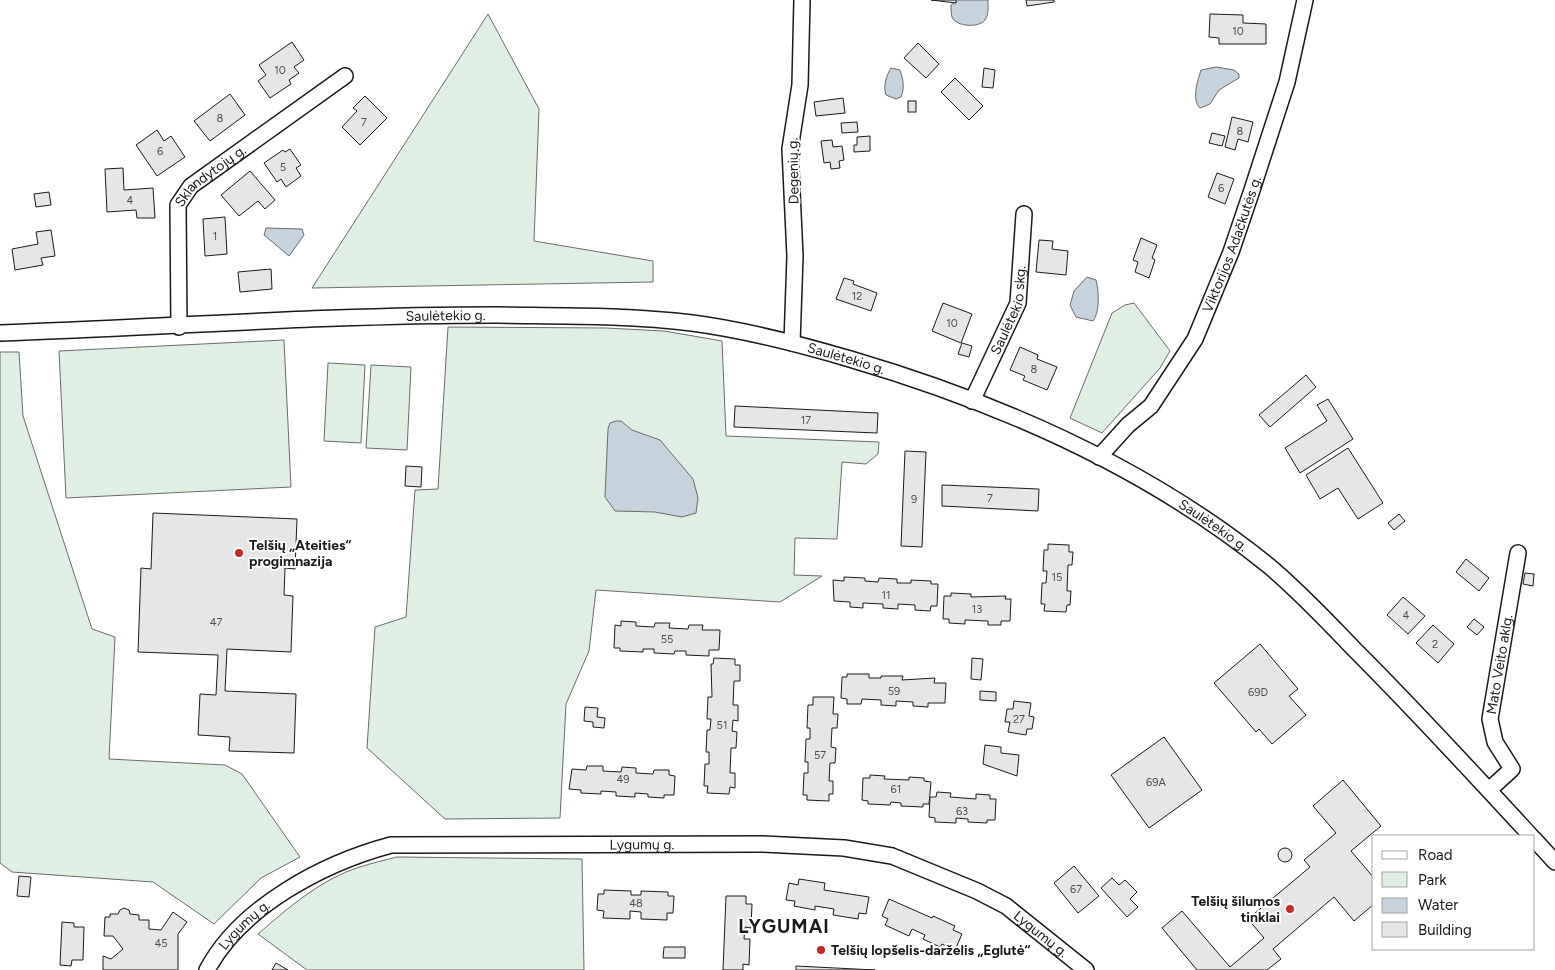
<svg xmlns="http://www.w3.org/2000/svg" width="1555" height="970" font-family="Figtree,sans-serif">
  <style>
    .green { fill: #e0efe3; stroke: #6a6a6a }
    .water { fill: #c6d2dc; stroke: #6a6a6a }
    .building { fill: #e6e6e6; stroke: #1a1a1a }
    .lines { fill: none; stroke-linecap: round; stroke-linejoin: round }
    .minor-casing { stroke: #1a1a1a; stroke-width: 18 }
    .minor { stroke: #fff; stroke-width: 15 }
    .poi-dot { fill: #c62828; stroke: #fff; stroke-width: 2 }
    .labels { text-anchor: middle; stroke-width: 4; stroke-linejoin: round; paint-order: stroke }
    .number-label { font-size: 11px; fill: #4d4d4d }
    .street-label { font-size: 14px; fill: #1a1a1a; stroke: #fff }
    .poi-label { font-size: 14px; font-weight: bold; fill: #1a1a1a; stroke: #fff; text-anchor: start }
    .district-label { font-size: 19px; font-weight: bold; letter-spacing: 1px; fill: #1a1a1a; stroke: #fff }
  </style>
  <rect width="100%" height="100%" fill="#fff"/>
  <!-- green -->
  <g class="green">
    <path d="M488,14L539,109L534,241L653,261V282L312,288Z"/>
    <path d="M1134,303L1170,351L1160,368L1102,433L1070,418L1112,313L1125,305Z"/>
    <path d="M448,327L606,328L664,331L722,341L726,436L879,442L878,454L866,464L842,462L837,539L795,538L794,575L822,576L780,602L596,590L589,651L566,704L560,818L445,819L367,748L375,627L406,617L415,490L438,489Z"/>
    <path d="M284,340L291,487L66,498L59,351Z"/>
    <path d="M0,352H19L23,416L92,629L115,637L109,759L225,765L242,774L300,857L261,878L214,924L153,882L12,872L0,863Z"/>
    <path d="M328,363L365,365L361,443L324,441Z"/>
    <path d="M371,365L411,367L407,450L366,448Z"/>
    <path d="M397,857L582,859L584,970H307L258,934C288,908 321,879 360,867C372,863 385,860 397,857Z"/>
  </g>
  <!-- water -->
  <g class="water">
    <path d="M959,0H988C988,7 989,14 985,20C979,28 956,27 952,17C951,14 951,9 951,5Z"/>
    <path d="M1216,67L1234,70L1239,74V78L1219,90L1210,104L1200,108C1191,99 1198,80 1201,70Z"/>
    <path d="M891,68L900,70C903,79 905,88 901,97L896,99L886,95C883,86 886,76 891,68Z"/>
    <path d="M266,228L302,229L304,235L289,256L264,235Z"/>
    <path d="M1087,277L1096,280C1099,291 1100,312 1093,321L1076,317L1070,305L1074,291Z"/>
    <path d="M616,421H621L632,430L660,440L693,479L698,498L696,513L682,517L655,512L615,511L605,497L608,429L610,423Z"/>
  </g>
  <!-- building -->
  <g class="building">
    <path d="M931,0H956V3Z"/>
    <path d="M1026,0H1054V2L1027,6Z"/>
    <path d="M1210,14L1243,15V23L1266,24V44H1219V38L1209,37Z"/>
    <path d="M292,42L304,60L294,67L299,73L289,80L291,84L270,98L258,81L266,75L259,65Z"/>
    <path d="M918,43L939,64L926,78L904,58Z"/>
    <path d="M984,68L995,70L993,88L982,87Z"/>
    <path d="M955,78L983,106L969,120L941,92Z"/>
    <path d="M230,94L245,115L210,141L194,121Z"/>
    <path d="M365,96L387,118L360,145L342,127L357,111L353,108Z"/>
    <path d="M843,98L845,113L816,116L814,102Z"/>
    <rect x="908" y="101" width="8" height="11"/>
    <path d="M1232,117L1253,122L1248,142L1238,139L1235,150L1225,147Z"/>
    <path d="M857,122L858,132L842,133L841,123Z"/>
    <path d="M157,130L164,141L171,136L185,157L157,176L136,145Z"/>
    <path d="M1212,133L1225,136L1222,146L1209,143Z"/>
    <path d="M870,136V151L854,152V145H857V137Z"/>
    <path d="M832,140L833,147L842,146L844,160L839,161L840,168L831,169L830,162L824,163L821,141Z"/>
    <path d="M290,149L301,165L296,168L301,176L286,187L281,179L277,182L264,163L283,150L285,152Z"/>
    <path d="M123,168L124,190L153,188L155,218H137L136,210L107,212L105,169Z"/>
    <path d="M250,171L275,200L265,209L258,201L239,216L221,195Z"/>
    <path d="M1217,173L1234,179L1225,204L1208,197Z"/>
    <path d="M49,192L51,205L36,207L34,194Z"/>
    <path d="M225,217L227,254L205,256L203,219Z"/>
    <path d="M51,230L55,256L41,258L43,265L15,270L12,249L38,244L36,232Z"/>
    <path d="M1141,238L1157,245L1152,258L1155,260L1149,278L1135,272L1138,262L1133,260Z"/>
    <path d="M1039,240L1053,241L1052,249L1068,251L1066,275L1036,272Z"/>
    <path d="M271,269L272,289L240,292L238,272Z"/>
    <path d="M844,278L854,281L853,284L877,293L871,311L836,299Z"/>
    <path d="M943,303L972,314L961,343L932,331Z"/>
    <path d="M962,343L972,346L969,357L958,354Z"/>
    <path d="M1020,347L1038,355L1037,359L1057,367L1047,390L1023,380L1025,376L1010,370Z"/>
    <path d="M1306,375L1316,387L1270,427L1259,415Z"/>
    <path d="M1328,399L1353,439L1300,473L1285,448L1327,421L1317,405Z"/>
    <path d="M735,406L878,413L877,433L734,427Z"/>
    <path d="M1348,448L1383,503L1358,519L1338,488L1320,499L1306,475Z"/>
    <path d="M905,451L926,452L922,547L901,546Z"/>
    <path d="M406,466L422,467L421,487L405,486Z"/>
    <path d="M942,485L1039,489L1038,511L942,506Z"/>
    <path d="M153,513L297,519L295,569L285,568L284,595L293,596L291,652L227,649L225,691L296,694L294,753L229,751L230,737L198,735L200,694L216,695L218,655L138,652L141,568L151,569Z"/>
    <path d="M1399,514L1405,521L1394,530L1388,523Z"/>
    <path d="M1048,544L1069,545V552H1073L1072,565H1068L1067,591H1071L1070,605H1067L1066,612L1044,611L1045,604H1041L1042,583H1046L1047,571H1043L1044,550H1048Z"/>
    <path d="M1466,559L1489,578L1479,591L1456,572Z"/>
    <path d="M1525,573L1534,574L1533,586L1523,584Z"/>
    <path d="M844,577L865,578V581L878,582L879,578L897,579V583H911V580L931,581V584H938L937,606H931L930,611L915,610V605L898,604V609L883,608V604L863,603V608L850,607V602L834,601L833,580L844,581Z"/>
    <path d="M951,593L971,594V597L1006,596L1005,599H1011L1010,621H1001V625H988V621L965,620V624L949,623V619H943L944,596H951Z"/>
    <path d="M1403,597L1425,616L1408,634L1387,615Z"/>
    <path d="M1474,619L1484,627L1477,635L1467,627Z"/>
    <path d="M621,621L636,622V626L654,627L655,623H670L669,628L688,629L689,625H703L702,630H720L719,650H709V656L686,655V651H675L674,654L654,653V649H643V652L620,651V648H614L615,625L621,626Z"/>
    <path d="M1433,625L1454,644L1438,663L1416,643Z"/>
    <path d="M1260,644L1298,689L1289,696L1306,715L1272,744L1259,729L1256,732L1214,683Z"/>
    <path d="M714,658L735,659V665H740V681H734L733,705H738V721L733,720L732,731L737,732L736,748H731L730,773H735V788L730,787L729,794L707,793L708,786H704L705,764H709V752H706L707,730H710L711,719H707L708,697H712L711,664H713Z"/>
    <path d="M972,658L983,659L981,680L971,679Z"/>
    <path d="M847,674H869V678H881V676H903L902,680L935,678L934,683H946L945,703H928V707L913,706V702L896,701V706L881,705V700L862,699L861,704H847V699L841,698L842,677H847Z"/>
    <path d="M980,691L996,692V701L980,700Z"/>
    <path d="M813,697H834L833,714H838L837,728H832L831,747L836,748L835,763H830L829,781H833V794H829V801L807,800V795H803L804,773H808V762H805L806,739H810V728H807L808,705H813Z"/>
    <path d="M1014,701L1031,703L1029,716L1034,717L1032,729H1027L1026,735L1008,732L1010,722H1005L1007,709H1013Z"/>
    <path d="M585,707L598,708L597,717L605,718L604,728L593,727V722L584,721Z"/>
    <path d="M1164,737L1202,790L1149,828L1111,775Z"/>
    <path d="M985,745L1001,747V753L1019,755L1017,776L983,764Z"/>
    <path d="M587,766H603V771L621,772L622,767L636,768V773L653,774L654,770H669V775L675,776L674,795H664V798L648,797V794L635,793V797L616,796V792L601,791V794L581,793V790L569,789L572,769L586,770Z"/>
    <path d="M870,775L885,776L884,779L909,780V777L924,778V781L931,782L929,804H923V807L901,806V803L891,802L890,805L868,804V801L862,800L863,778H870Z"/>
    <path d="M1343,780L1381,826L1351,851L1374,878V904L1354,921L1334,897L1273,949L1281,959L1267,970H1197L1162,928L1182,911L1230,967L1264,938L1248,919L1310,867L1304,860L1336,833L1313,806Z"/>
    <path d="M937,792L951,793L950,797L976,799V794L990,795V799H996L995,820H987V823L968,822V819L956,818V823L935,822V818L929,817L930,797H936Z"/>
    <circle cx="1285" cy="855" r="7"/>
    <path d="M1074,866L1099,896L1078,913L1054,883Z"/>
    <path d="M19,876L31,877L29,897L17,896Z"/>
    <path d="M1112,878L1119,885L1125,880L1137,892L1130,899L1138,907L1127,917L1101,888Z"/>
    <path d="M799,879L825,883L824,890L869,897L866,914L859,913L858,919L833,915L834,909L815,906V910L794,906L795,901L786,900L789,883L798,885Z"/>
    <path d="M604,890L631,891V895H641V891L668,892V896H674L673,913H667V920L641,919V912L630,911V919L603,918L604,911L597,910L598,894H604Z"/>
    <path d="M726,896H746V904H752L751,928L745,927L744,939H750L749,965L743,964V970H723Z"/>
    <path d="M889,899L932,918L933,916L955,926L953,930L962,934L955,950L942,944L940,947L923,939L925,935L912,929L909,936L885,925L888,919L882,916Z"/>
    <path d="M124,908L129,910L130,914L139,915V920H149V929L161,930L173,912L187,922L178,934V970H103V956L111,959L123,949L113,936H104L105,917H110V914H118L120,910Z"/>
    <path d="M62,922L74,923V927H84L83,960H72L71,966L60,965Z"/>
    <path d="M664,947H685V958H663Z"/>
    <path d="M276,963L288,970H272Z"/>
    <path d="M796,966L875,970H796Z"/>
  </g>
  <g class="lines">
    <defs>
      <g id="minor">
        <path id="s1" d="M179,327L178,205L191,186L345,76"/>
        <path id="s2" d="M0,333C165,327 330,315 496,315C561,316 628,315 692,323C746,330 799,344 850,359C1000,403 1147,467 1269,566C1300,592 1327,621 1355,650C1415,710 1473,773 1531,836"/>
        <path d="M792,343L795,256L790,149L800,85L802,0"/>
        <path id="s3" d="M972,401L1018,303L1024,214"/>
        <path id="s4" d="M1099,457L1128,425L1151,406L1195,339L1231,252L1252,190L1287,82L1305,0"/>
        <path id="s5" d="M1489,790L1512,769L1495,742L1490,719L1518,553"/>
        <path d="M1534,839L1555,862"/>
        <path id="s6" d="M207,970C241,906 324,863 391,845L763,844L844,848L892,856L977,891L1006,906L1086,970"/>
      </g>
    </defs>
    <!-- minor casing -->
    <use href="#minor" class="minor-casing"/>
    <!-- minor -->
    <use href="#minor" class="minor"/>
  </g>
  <!-- markers -->
  <g class="poi-dot">
    <circle cx="239" cy="553" r="5"/>
    <circle cx="1290" cy="909" r="5"/>
    <circle cx="821" cy="950" r="5"/>
  </g>
  <g class="labels">
    <!-- number labels -->
    <g class="number-label">
      <text x="1238" y="35">10</text>
      <text x="280" y="74">10</text>
      <text x="220" y="122">8</text>
      <text x="364" y="126">7</text>
      <text x="1240" y="135">8</text>
      <text x="160" y="155">6</text>
      <text x="283" y="171">5</text>
      <text x="1221" y="192">6</text>
      <text x="130" y="204">4</text>
      <text x="215" y="240">1</text>
      <text x="857" y="300">12</text>
      <text x="952" y="327">10</text>
      <text x="1034" y="373">8</text>
      <text x="806" y="424">17</text>
      <text x="990" y="502">7</text>
      <text x="914" y="503">9</text>
      <text x="1057" y="581">15</text>
      <text x="886" y="599">11</text>
      <text x="977" y="613">13</text>
      <text x="1406" y="619">4</text>
      <text x="216" y="626">47</text>
      <text x="667" y="643">55</text>
      <text x="1435" y="648">2</text>
      <text x="894" y="695">59</text>
      <text x="1258" y="696">69D</text>
      <text x="1019" y="723">27</text>
      <text x="722" y="729">51</text>
      <text x="820" y="759">57</text>
      <text x="623" y="783">49</text>
      <text x="1156" y="786">69A</text>
      <text x="896" y="793">61</text>
      <text x="962" y="815">63</text>
      <text x="1076" y="893">67</text>
      <text x="636" y="907">48</text>
      <text x="161" y="947">45</text>
    </g>
    <!-- street labels -->
    <g class="street-label">
      <text transform="translate(793 171) rotate(-91)" y="5">Degenių g.</text>
      <text dy="5" stroke="none"><textPath href="#s1" startOffset="166">Sklandytojų g.</textPath></text>
      <text dy="5" stroke="none"><textPath href="#s4" startOffset="255">Viktorijos Adačkutės g.</textPath></text>
      <text dy="5" stroke="none"><textPath href="#s3" startOffset="99">Saulėtekio skg.</textPath></text>
      <text dy="5" stroke="none"><textPath href="#s2" startOffset="446">Saulėtekio g.</textPath></text>
      <text dy="5" stroke="none"><textPath href="#s2" startOffset="851">Saulėtekio g.</textPath></text>
      <text dy="5" stroke="none"><textPath href="#s2" startOffset="1256">Saulėtekio g.</textPath></text>
      <text dy="5" stroke="none"><textPath href="#s5" startOffset="142">Mato Veito aklg.</textPath></text>
      <text dy="5" stroke="none"><textPath href="#s6" startOffset="479">Lygumų g.</textPath></text>
      <text dy="5" stroke="none"><textPath href="#s6" startOffset="59">Lygumų g.</textPath></text>
      <text dy="5" stroke="none"><textPath href="#s6" startOffset="899">Lygumų g.</textPath></text>
    </g>
    <!-- poi labels -->
    <g class="poi-label">
      <text x="249" y="550">Telšių „Ateities“<tspan x="249" dy="16">progimnazija</tspan></text>
      <text x="1280" y="906" text-anchor="end">Telšių šilumos<tspan x="1280" dy="16">tinklai</tspan></text>
      <text x="831" y="955">Telšių lopšelis-darželis „Eglutė“</text>
    </g>
    <!-- district labels -->
    <g class="district-label">
      <text x="784" y="933">LYGUMAI</text>
    </g>
  </g>
  <!-- legend -->
  <rect x="1372" y="835" width="162" height="115" fill="#ffffff" stroke="#a3a3a3"/>
  <rect x="1382" y="851" width="25" height="8" fill="#ffffff" stroke="#a3a3a3"/>
  <text x="1418" y="860" font-size="15" fill="#1a1a1a">Road</text>
  <rect x="1382" y="872" width="25" height="15" fill="#e0efe3" stroke="#a3a3a3"/>
  <text x="1418" y="885" font-size="15" fill="#1a1a1a">Park</text>
  <rect x="1382" y="898" width="25" height="15" fill="#c6d2dc" stroke="#a3a3a3"/>
  <text x="1418" y="910" font-size="15" fill="#1a1a1a">Water</text>
  <rect x="1382" y="922" width="25" height="15" fill="#e6e6e6" stroke="#a3a3a3"/>
  <text x="1418" y="935" font-size="15" fill="#1a1a1a">Building</text>
</svg>
